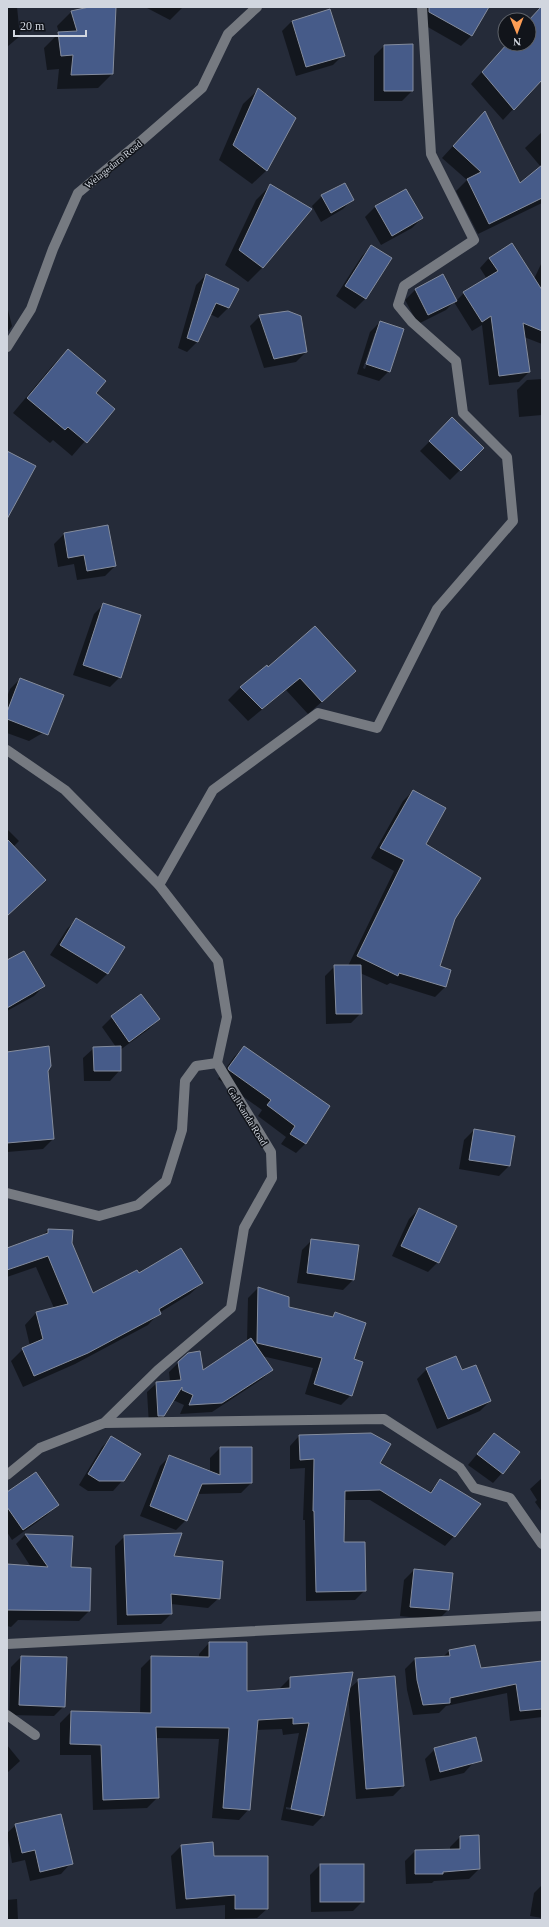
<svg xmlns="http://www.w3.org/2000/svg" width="549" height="1927" font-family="'Times New Roman',serif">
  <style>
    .shadow { fill: #0007; fill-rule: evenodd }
    .building { fill: #465b89; stroke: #848c9d }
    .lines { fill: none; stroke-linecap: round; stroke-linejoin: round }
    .minor { stroke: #767a81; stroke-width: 10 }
    .labels { text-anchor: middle; stroke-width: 3; stroke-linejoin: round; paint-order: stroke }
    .street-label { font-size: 10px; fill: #d1d6df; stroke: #11141a }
  </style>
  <rect width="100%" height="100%" fill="#252b39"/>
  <!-- shadow -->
  <g class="shadow">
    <path d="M7,7H17L20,36L7,47Z"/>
    <path d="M94,7H115L112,74L98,88L57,89L59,69L47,70L44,48L59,33L57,26L71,12Z"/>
    <path d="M148,7H183L170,20L147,8Z"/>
    <path d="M425,7H482L486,9L471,36L461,46L419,22Z"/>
    <path d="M541,7L542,78L503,120L471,84L507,44H529V20Z"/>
    <path d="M330,10L343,55L333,65L296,76L282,31L292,21Z"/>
    <path d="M412,45V91L402,101H374V56L384,46Z"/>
    <path d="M258,90L267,170L252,184L219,160L243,104Z"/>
    <path d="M473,124L520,185L541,167L525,148L542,132V203L478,234L456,191L467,180L442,158Z"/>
    <path d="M344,184L353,199L343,209L321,222L312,206L322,196Z"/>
    <path d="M271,185L263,267L248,282L225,265L256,200Z"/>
    <path d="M406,190L422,218L412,228L381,245L365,217L375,207Z"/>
    <path d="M372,246L391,259L365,299L355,309L336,296L362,256Z"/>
    <path d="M489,258L534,279L542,262V344L524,337L529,372L519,382L489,385L482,325L472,331L454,302L446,310L418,324L405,300L415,290L443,276L456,301L464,293L487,279L480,268Z"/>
    <path d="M206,275L228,308L218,318L210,314L197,342L187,352L178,348L196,285Z"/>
    <path d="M7,306L12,326L7,333Z"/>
    <path d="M260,316L306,352L296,362L264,368L250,326Z"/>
    <path d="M380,322L389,371L379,381L357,374L370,332ZM375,333H377L365,369L363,368Z"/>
    <path d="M68,350L95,393L113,409L72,456L53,440L50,443L13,413L54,364Z"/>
    <path d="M542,379V415L519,417L517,390L527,380Z"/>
    <path d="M452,419L482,448L450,480L420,451Z"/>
    <path d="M64,534L115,566L105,576L77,580L74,564L58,567L54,544Z"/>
    <path d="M104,604L120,677L110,687L73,675L94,614Z"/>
    <path d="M268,668L342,684L308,714L286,690L248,721L228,700L241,687Z"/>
    <path d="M20,679L52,724L41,734L29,741L7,733V697L10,689Z"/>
    <path d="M413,791L424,844L454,919L439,967L450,971L445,987L435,997L390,983L387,985L360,973L361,1013L351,1023L326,1024L325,976L335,966H348L394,871L371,858L403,801Z"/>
    <path d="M7,829L19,841L13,847L7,916Z"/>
    <path d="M77,919L107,974L97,984L50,955L67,929Z"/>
    <path d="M7,961L44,986L34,996L7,1011Z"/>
    <path d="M141,995L159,1019L149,1029L120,1050V1070L110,1081H84L83,1058L94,1048L116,1047L102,1027L112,1017Z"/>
    <path d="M244,1047L328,1106L306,1143L296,1153L281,1144L286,1137L258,1116L262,1110L218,1079L234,1057Z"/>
    <path d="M7,1053L47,1071L53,1139L43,1149L7,1152Z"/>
    <path d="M474,1130L509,1166L499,1176L459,1169L464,1140Z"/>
    <path d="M419,1209L438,1262L428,1272L392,1256L409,1219Z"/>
    <path d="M48,1230L71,1243L93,1294L139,1275L202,1283L190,1294L159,1313L148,1325L75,1364L23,1387L11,1361L23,1349L30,1346L25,1325L36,1313L54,1308L36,1267L7,1277V1249L42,1236Z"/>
    <path d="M312,1240L353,1280L343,1290L297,1283L302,1250Z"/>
    <path d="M258,1288L288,1308L332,1317L335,1314L352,1360L351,1395L341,1405L305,1394L313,1368L262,1356L271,1370L262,1379L212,1412L180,1414L184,1405L173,1400L163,1415L154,1425H149L147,1392L157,1383L170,1382L169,1372L179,1362L202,1371L247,1342L248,1298Z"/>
    <path d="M427,1369L462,1372L490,1401L480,1411L437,1429L417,1379Z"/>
    <path d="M494,1434L502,1473L493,1483L468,1465Z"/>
    <path d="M299,1436L378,1463L429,1493L440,1480L454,1536L445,1546L370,1500H344L343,1543L365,1590L355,1600L306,1601L305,1520H303L305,1468L290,1469V1446Z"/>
    <path d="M112,1437L123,1480L113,1491H88L79,1485L102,1447Z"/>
    <path d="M220,1448L251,1483L241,1493L197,1494L186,1520L176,1530L140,1516L160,1466L170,1456L210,1472V1458Z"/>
    <path d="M542,1478V1512L535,1502L537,1500L530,1489Z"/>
    <path d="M7,1493L57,1505L47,1515L12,1540L7,1532Z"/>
    <path d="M25,1535L72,1537L70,1568L89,1611L79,1621L18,1620L11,1627L7,1626V1565L31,1567L16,1544Z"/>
    <path d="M125,1536L172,1557L219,1598L208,1608L171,1604V1614L161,1624L117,1625L115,1546Z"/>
    <path d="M414,1570L448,1610L438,1620L400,1616L404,1580Z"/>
    <path d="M209,1643L246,1692L279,1689L290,1678L349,1689L359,1680L403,1786L393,1796L356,1799L348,1693L324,1815L313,1826L281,1820L299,1733L283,1735L282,1729L256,1730L249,1809L239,1820L212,1818L219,1739L155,1738L158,1797L147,1808L93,1810L91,1755H60V1723L71,1712L140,1713L141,1668L152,1657L199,1658V1654ZM286,1807L317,1813V1815L286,1809Z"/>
    <path d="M449,1651L480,1669L542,1662V1717L510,1721L507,1693L446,1706L439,1713L413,1715L407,1690L405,1669L415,1659L443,1657Z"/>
    <path d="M21,1657L66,1658L64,1706L54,1716L9,1715L11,1667Z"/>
    <path d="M7,1745L20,1761L7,1773Z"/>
    <path d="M435,1749L474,1762L464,1773L430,1781L425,1759Z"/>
    <path d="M16,1825L71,1863L61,1874L30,1881L25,1860L12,1863L7,1833Z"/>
    <path d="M478,1836L479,1869L469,1879L434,1881L432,1883L406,1884L405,1861L415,1851L450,1850V1847L460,1837Z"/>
    <path d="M181,1846L213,1857L268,1908L257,1918L225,1919V1905L176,1909L171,1856Z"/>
    <path d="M320,1865L363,1901L353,1911L311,1912L310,1875Z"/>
    <path d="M542,1885V1918L530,1916L534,1893Z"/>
    <path d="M17,1899L18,1920H7V1900Z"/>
  </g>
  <!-- building -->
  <g class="building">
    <path d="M89,7H116L113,74L71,75L73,55L61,56L58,32L77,31L71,11Z"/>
    <path d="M429,7H489L472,36L429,12Z"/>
    <path d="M541,7H542V80L514,110L482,72L507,44H529V20Z"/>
    <path d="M330,9L345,56L306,67L292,21Z"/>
    <path d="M413,44V91H384V45Z"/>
    <path d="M258,88L296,118L267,171L233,145Z"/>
    <path d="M485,111L520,183L542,165V198L489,224L467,179L481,172L453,146Z"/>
    <path d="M345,183L354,200L331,213L321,195Z"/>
    <path d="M270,184L312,209L263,268L239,250Z"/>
    <path d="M406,189L423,218L392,236L375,206Z"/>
    <path d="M512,243L542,290V331L523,323L530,372L499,376L491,316L482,322L463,292L498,271L489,258Z"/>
    <path d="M371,245L392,258L366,299L345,286Z"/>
    <path d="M206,274L239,289L229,308L216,303L198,342L187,338Z"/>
    <path d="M443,274L457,301L428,315L415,289Z"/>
    <path d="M288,311L301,316L307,352L274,359L259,315Z"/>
    <path d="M380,321L404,329L390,372L366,364Z"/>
    <path d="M68,349L106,381L96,393L115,409L87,443L68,427L65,430L27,398Z"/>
    <path d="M452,417L484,448L461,471L429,441Z"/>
    <path d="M7,451L36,466L7,519Z"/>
    <path d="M108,525L116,566L87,571L84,555L68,558L64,533Z"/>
    <path d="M103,603L141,615L121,678L83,665Z"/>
    <path d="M315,626L356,671L322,702L300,678L262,709L240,687L267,665L268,667Z"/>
    <path d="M20,678L64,695L48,735L7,719V712Z"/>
    <path d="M413,790L446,808L426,844L481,878L455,919L440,966L451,970L446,987L399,973L398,976L357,956L404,860L380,848Z"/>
    <path d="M7,839L46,880L7,916Z"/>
    <path d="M76,918L125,947L108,974L60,945Z"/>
    <path d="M24,951L45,986L7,1008V960Z"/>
    <path d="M334,965H361L362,1014H336Z"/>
    <path d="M141,994L160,1019L129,1042L111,1016Z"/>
    <path d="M49,1046L51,1066L48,1071L54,1139L7,1143V1052Z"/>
    <path d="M121,1046V1071H94L93,1047Z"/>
    <path d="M244,1046L330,1106L306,1144L290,1134L295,1126L267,1105L271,1100L229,1070L228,1068Z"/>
    <path d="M474,1129L515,1136L510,1166L469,1160Z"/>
    <path d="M419,1208L457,1226L439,1263L401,1246Z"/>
    <path d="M48,1229L73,1230L72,1243L93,1293L137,1270L139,1273L181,1248L203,1283L159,1309L161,1314L88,1353L34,1376L22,1348L43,1339L36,1312L68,1304L48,1256L7,1270V1248L48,1233Z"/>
    <path d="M311,1239L359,1245L354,1280L307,1273Z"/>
    <path d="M258,1287L289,1297V1307L333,1317L335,1312L366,1323L354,1359L363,1362L352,1396L314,1384L322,1358L257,1343Z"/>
    <path d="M251,1338L273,1370L222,1403L189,1405L193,1395L182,1390V1387L164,1416H158L156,1382L181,1380L178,1362L188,1353L200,1351L203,1370Z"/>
    <path d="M456,1356L462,1370L476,1365L491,1401L448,1419L426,1368Z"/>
    <path d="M371,1433L391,1444L380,1463L431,1493L440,1479L481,1504L455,1537L380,1490L345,1491L344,1542H365L366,1591L316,1592L314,1511H313L314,1459L300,1460L299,1435Z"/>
    <path d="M494,1433L520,1452L503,1474L477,1454Z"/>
    <path d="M111,1436L141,1454L124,1481H99L88,1474Z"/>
    <path d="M220,1447H252V1483L202,1484L187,1521L150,1506L169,1455L220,1475Z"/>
    <path d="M36,1472L59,1505L23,1530L7,1507V1492Z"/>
    <path d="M182,1533L174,1556L223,1561L220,1599L171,1594L172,1614L127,1615L124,1535Z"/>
    <path d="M25,1534L73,1536L71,1567L91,1568L90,1611L7,1610V1564L48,1567Z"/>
    <path d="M414,1569L453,1573L449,1610L410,1607Z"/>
    <path d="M209,1642H247V1691L290,1688V1677L353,1672L324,1816L291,1809L309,1723L293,1724V1718L258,1720L250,1810L223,1808L229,1728L156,1727L159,1798L103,1800L101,1745L70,1744L71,1711L151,1713V1656L209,1657Z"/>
    <path d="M475,1645L481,1668L542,1661V1709L520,1711L516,1684L450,1698V1703L423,1705L417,1680L415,1658L450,1656L449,1650Z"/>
    <path d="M21,1656L67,1657L65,1707L19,1705Z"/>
    <path d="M395,1676L404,1786L366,1789L358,1679Z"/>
    <path d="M476,1737L482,1761L440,1772L434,1748Z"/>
    <path d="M61,1814L73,1864L40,1872L35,1850L22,1853L15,1824Z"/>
    <path d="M479,1835L480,1869L443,1872V1874H415V1850L460,1849V1836Z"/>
    <path d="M213,1842L214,1856H268V1909H235V1895L186,1899L181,1845Z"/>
    <rect x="320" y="1864" width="44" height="38"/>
  </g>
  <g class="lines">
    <!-- minor -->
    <g class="minor">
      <path d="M7,347L31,309L53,249L78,193L141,141L202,88L228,34L257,7"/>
      <path d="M7,750L65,790L159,885L218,961L227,1017L217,1063"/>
      <path d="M159,885L213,790L318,713L377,728L437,609L513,521L507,457L463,413L456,361L412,322L398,305L404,286L474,240L431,154L422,7"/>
      <path d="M7,1193L99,1216L138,1205L166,1181L182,1130L185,1081L196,1066L217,1063L271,1152L272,1178L244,1228L231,1308L158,1370L104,1423L40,1448L7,1475"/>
      <path d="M104,1423L384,1419L460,1468L474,1488L510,1498L542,1544"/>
      <path d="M7,1644L542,1616"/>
      <path d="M7,1715L35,1735"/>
    </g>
  </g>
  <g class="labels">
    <!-- street labels -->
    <g class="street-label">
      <text transform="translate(113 164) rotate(-39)" y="4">Welagedara Road</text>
      <text transform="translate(248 1116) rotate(58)" y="4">Gal Kanda Road</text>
    </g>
  </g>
  <!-- border -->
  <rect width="549" height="1927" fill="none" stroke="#d1d6df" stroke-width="16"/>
  <!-- north arrow -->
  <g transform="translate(517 32) rotate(179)"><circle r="19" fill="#11141a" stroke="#5e6269"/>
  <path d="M0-3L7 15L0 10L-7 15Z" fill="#fd9d55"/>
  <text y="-6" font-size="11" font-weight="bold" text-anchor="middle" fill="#d1d6df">N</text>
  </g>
  <!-- scale -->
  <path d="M14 30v6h72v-6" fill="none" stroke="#d1d6df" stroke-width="2"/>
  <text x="20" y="30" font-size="12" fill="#d1d6df" stroke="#11141a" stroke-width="3" paint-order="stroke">20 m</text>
</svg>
